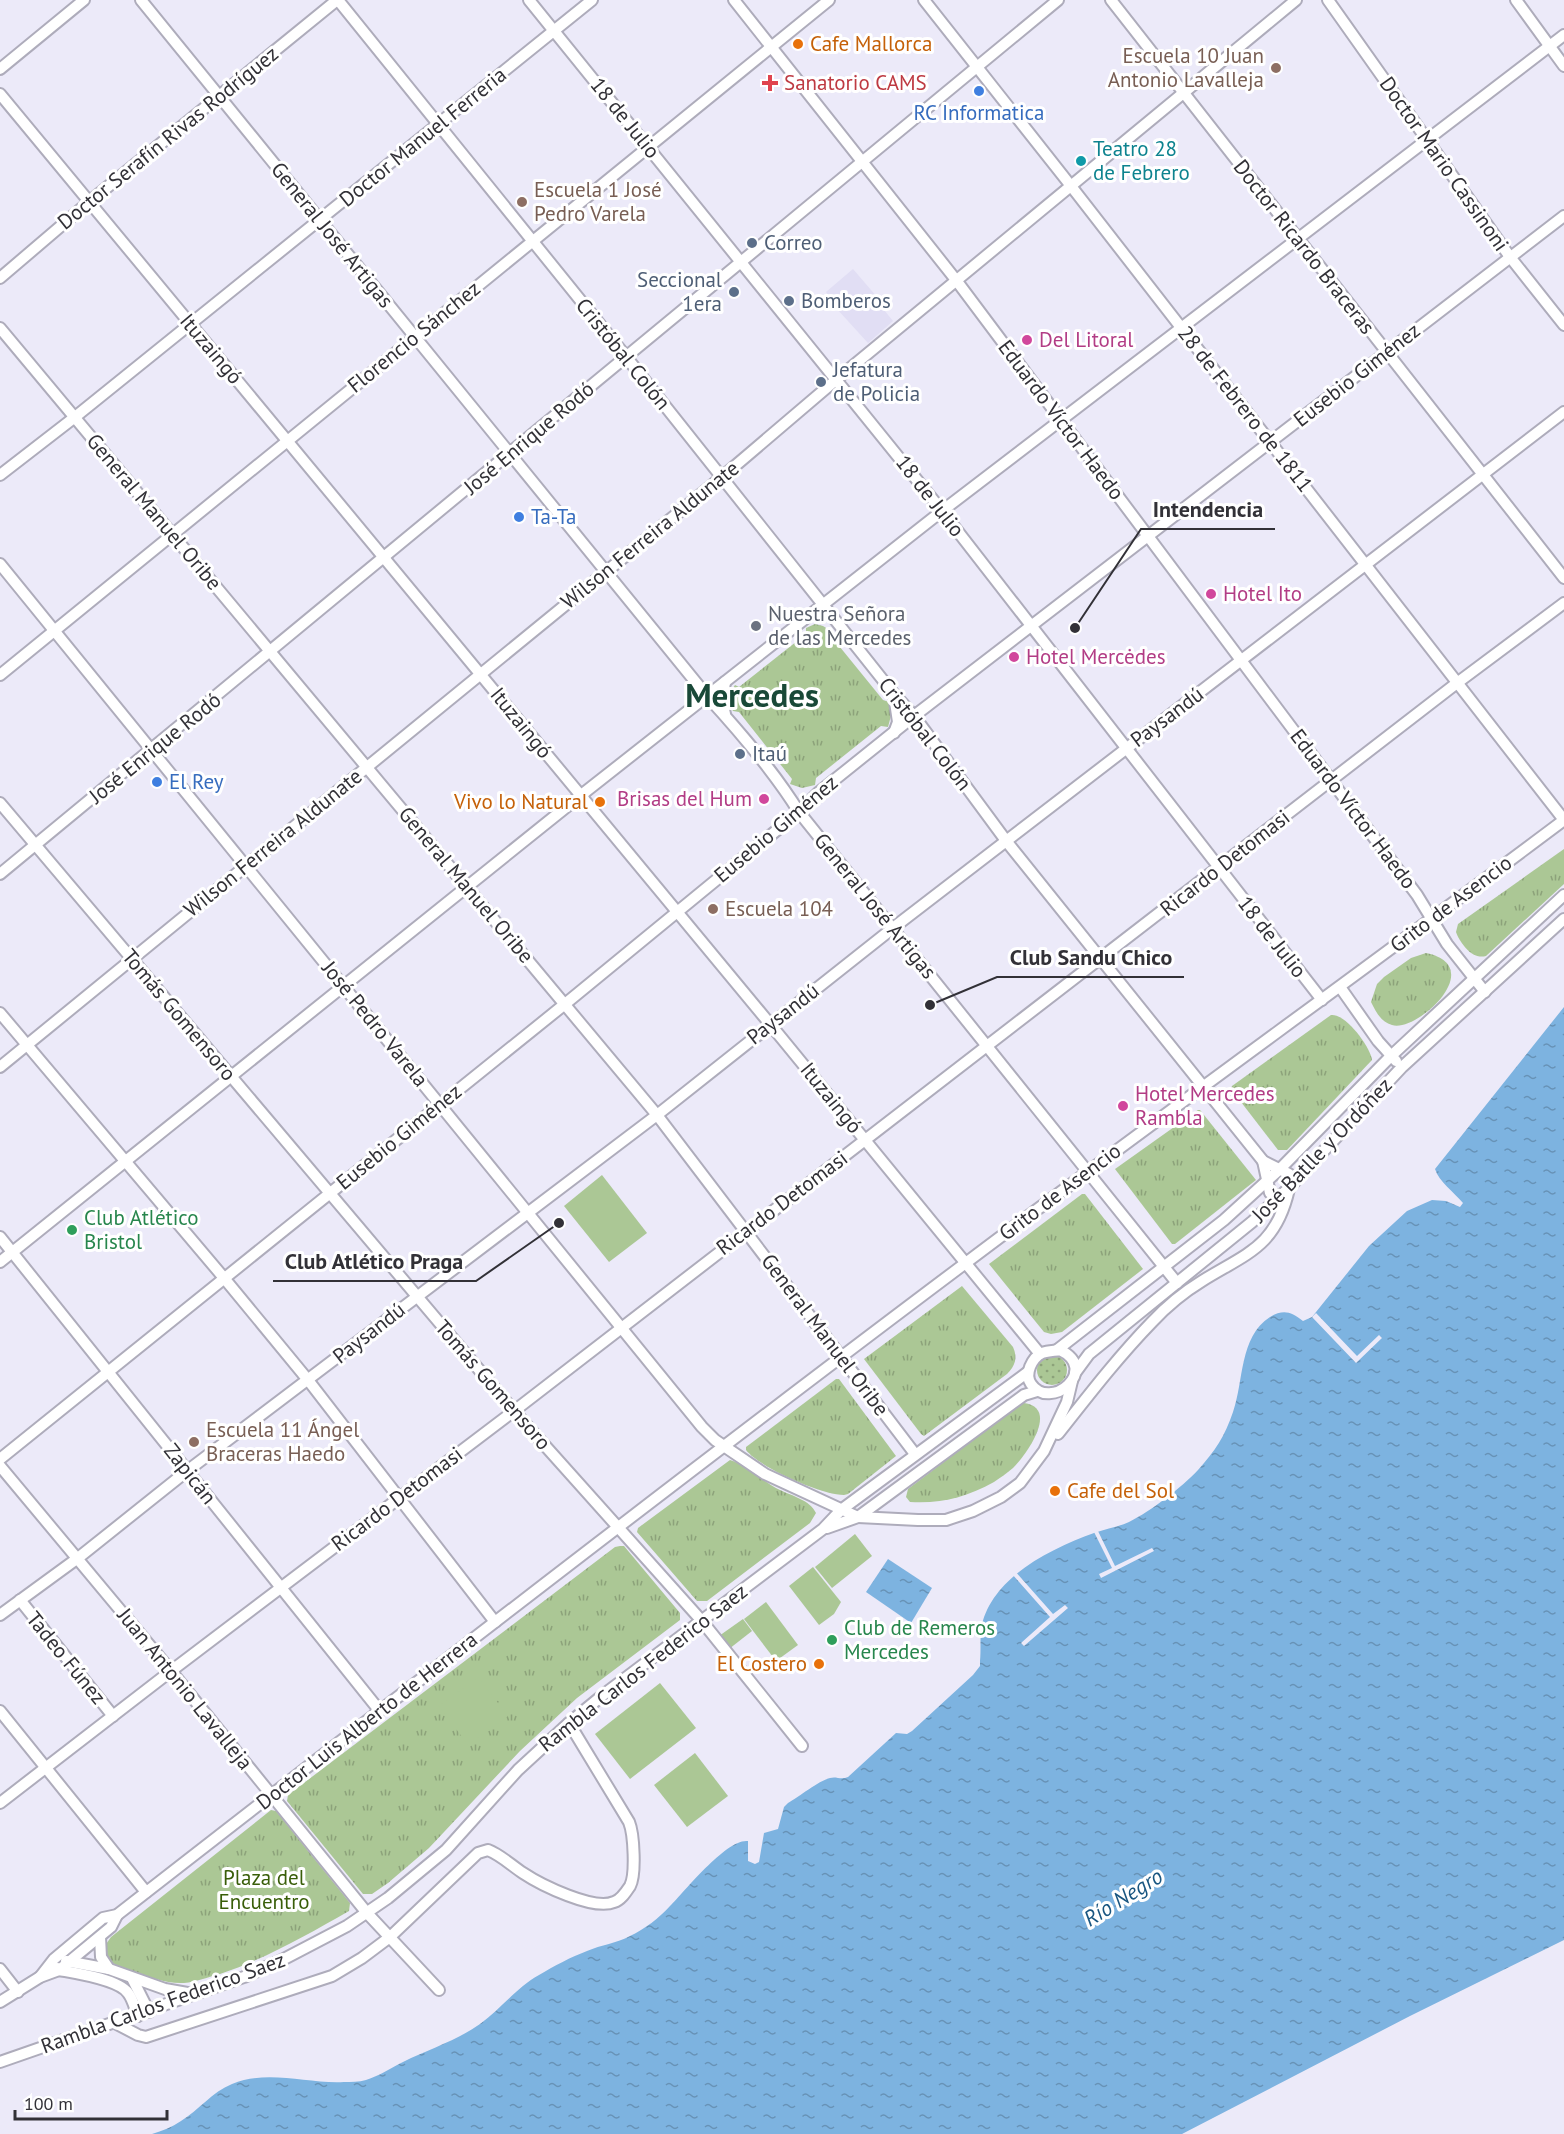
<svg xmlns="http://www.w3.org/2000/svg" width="1564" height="2134" font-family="'PT Sans',sans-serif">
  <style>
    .built { fill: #e1def4 }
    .grass { fill: url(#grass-dots) }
    .park { fill: url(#park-tufts) }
    .pitch { fill: #abc795 }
    .water { fill: url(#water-ripples) }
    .pier { fill: #eceaf9 }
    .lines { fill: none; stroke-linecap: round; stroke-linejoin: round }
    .minor-casing { stroke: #aeacbb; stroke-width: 14 }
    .minor { stroke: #fff; stroke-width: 10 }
    .food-dot { fill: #e8710a; stroke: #fff; stroke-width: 2 }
    .education-dot { fill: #8d6e63; stroke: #fff; stroke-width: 2 }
    .health-dot { fill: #e0444e; stroke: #fff; stroke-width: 2 }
    .shop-dot { fill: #3f7fe0; stroke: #fff; stroke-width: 2 }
    .culture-dot { fill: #0f9aa8; stroke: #fff; stroke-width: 2 }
    .service-dot { fill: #5c6f8a; stroke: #fff; stroke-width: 2 }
    .hotel-dot { fill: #d1479c; stroke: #fff; stroke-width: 2 }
    .worship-dot { fill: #6b7280; stroke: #fff; stroke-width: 2 }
    .leisure-dot { fill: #2e9e5b; stroke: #fff; stroke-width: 2 }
    .labels { text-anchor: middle; stroke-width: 6; stroke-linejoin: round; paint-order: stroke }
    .food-label { font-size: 21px; fill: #c56008; stroke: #fff; text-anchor: start }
    .education-label { font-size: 21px; fill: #785e54; stroke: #fff; text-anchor: start }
    .health-label { font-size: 21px; fill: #be3a42; stroke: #fff; text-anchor: start }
    .shop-label { font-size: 21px; fill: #366cbe; stroke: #fff; text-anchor: start }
    .street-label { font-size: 21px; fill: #323137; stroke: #fff }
    .culture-label { font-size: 21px; fill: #0d838f; stroke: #fff; text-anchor: start }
    .service-label { font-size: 21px; fill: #4e5e75; stroke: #fff; text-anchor: start }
    .hotel-label { font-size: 21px; fill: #b23c85; stroke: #fff; text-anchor: start }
    .worship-label { font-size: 21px; fill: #5b616d; stroke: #fff; text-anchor: start }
    .leisure-label { font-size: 21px; fill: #27864d; stroke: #fff; text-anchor: start }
    .park-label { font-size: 21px; fill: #395e09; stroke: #fff }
    .water-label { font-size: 22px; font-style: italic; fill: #195681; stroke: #fff }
    .town-label { font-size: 33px; font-weight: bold; fill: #194938; stroke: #fff }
    .leader { fill: none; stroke: #323137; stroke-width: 2 }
    .callout-dot { fill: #323137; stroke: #fff; stroke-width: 2 }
    .callout-label { font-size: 22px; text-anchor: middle; font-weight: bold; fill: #323137; stroke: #fff; stroke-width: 6; stroke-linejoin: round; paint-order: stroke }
  </style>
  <defs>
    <pattern id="grass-dots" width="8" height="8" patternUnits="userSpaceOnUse" patternTransform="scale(1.5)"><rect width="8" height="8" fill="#abc795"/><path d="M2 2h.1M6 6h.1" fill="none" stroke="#8ca27a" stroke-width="1.8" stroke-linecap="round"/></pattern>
    <pattern id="park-tufts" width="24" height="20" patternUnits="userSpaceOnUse" patternTransform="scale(1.5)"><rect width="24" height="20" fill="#abc795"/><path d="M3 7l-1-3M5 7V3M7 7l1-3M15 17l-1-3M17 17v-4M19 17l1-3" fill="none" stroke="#8ca27a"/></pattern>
    <pattern id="water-ripples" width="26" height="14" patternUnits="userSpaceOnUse" patternTransform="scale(1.5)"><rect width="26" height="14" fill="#7db3e0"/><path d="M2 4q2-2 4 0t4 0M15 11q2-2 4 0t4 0" fill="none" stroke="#6792b6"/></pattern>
  </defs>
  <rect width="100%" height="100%" fill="#eceaf9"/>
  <!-- built -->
  <path class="built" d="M853,269L877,297L875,299L893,321L868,343L827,298L829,296L826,292Z"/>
  <!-- grass -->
  <circle class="grass" cx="1052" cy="1370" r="15"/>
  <!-- park -->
  <g class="park">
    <path d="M815,624L823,626L831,631V636L883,700L889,702L892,712L888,727L881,726L816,778L815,785L802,788L790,784L792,779L739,712L733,711C727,702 729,693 735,685L739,687L806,634V628Z"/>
    <path d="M1564,849V884L1486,956C1472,960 1460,943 1456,932L1458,924Z"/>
    <path d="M1426,953C1489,966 1417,1033 1392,1025C1381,1022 1376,1012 1371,1002L1377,984L1384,977L1411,958Z"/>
    <path d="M1331,1015C1345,1013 1370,1046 1372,1060L1287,1150H1278L1231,1089L1232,1086Z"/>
    <path d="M1198,1110H1200L1256,1180L1175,1244H1172L1115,1169Z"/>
    <path d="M1082,1194H1085L1143,1269L1062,1332L1051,1334L1044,1332L989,1264Z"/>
    <path d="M962,1286L1013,1347C1018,1358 1015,1366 1007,1374L924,1436L921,1434L864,1359Z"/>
    <path d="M836,1379H839L896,1456L848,1494L844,1495C821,1495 759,1467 746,1450V1447Z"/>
    <path d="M1024,1403C1060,1408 1026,1455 1013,1468C1007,1473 1000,1478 994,1482C967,1497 941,1504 910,1502L906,1497L908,1489L1019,1405Z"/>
    <path d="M730,1460C747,1465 763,1482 780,1490C792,1496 810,1500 816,1513L810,1523L707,1601H697L637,1532L638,1528Z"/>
    <path d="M620,1546H624L680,1613V1620L577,1698L520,1751L429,1848L388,1883L372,1894H363L287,1801L288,1795L615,1547Z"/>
    <path d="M271,1810L276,1811L350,1903L349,1911C307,1935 265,1959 220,1974C208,1977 196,1982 184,1983C166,1984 150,1977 134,1972C120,1968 106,1963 104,1947L111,1937Z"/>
  </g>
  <!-- pitch -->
  <g class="pitch">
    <path d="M602,1175L647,1233L609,1262L564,1206Z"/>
    <path d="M855,1534L872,1556L832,1588L815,1567Z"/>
    <path d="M813,1567L841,1602L834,1614L819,1625L789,1586Z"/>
    <path d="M766,1602L798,1645L776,1661L744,1619Z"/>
    <path d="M743,1619L752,1631L729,1649L719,1636Z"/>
    <path d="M478,1677L508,1716L468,1745L439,1706Z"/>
    <path d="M660,1683L696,1728L630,1779L595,1734Z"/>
    <path d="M695,1753L728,1796L687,1827L654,1785Z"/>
  </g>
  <!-- water -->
  <g class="water">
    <path d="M1564,1007V1940L1410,2016L1182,2134H152C162,2131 172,2127 181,2121C199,2110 212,2092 232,2084C268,2069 307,2084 344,2082C351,2082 359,2082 366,2080C379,2076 391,2068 403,2062C429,2049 456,2041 480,2024C501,2009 516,1988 539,1975C554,1966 571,1957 587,1951C601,1945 617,1943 630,1936C645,1929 659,1918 670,1906C685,1891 727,1838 748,1841V1861L755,1864L759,1862L764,1833L778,1829L784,1807L788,1803C799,1797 818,1781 830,1778C836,1776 841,1780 848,1777L896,1733L907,1734L912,1731L973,1675L980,1666V1661C981,1651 980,1639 981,1629C990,1578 1050,1549 1094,1533C1105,1529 1118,1527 1129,1522C1151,1511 1181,1488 1198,1470C1215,1451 1225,1436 1233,1412C1244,1381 1239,1337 1270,1317C1284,1309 1291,1312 1303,1321L1312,1317L1369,1246L1407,1211L1432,1200L1446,1201L1460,1207L1463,1203C1454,1192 1439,1182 1435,1169Z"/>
    <path d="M888,1559L932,1588L911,1623L866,1592Z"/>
  </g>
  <!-- pier -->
  <g class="pier">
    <path d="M1316,1313L1357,1356L1379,1335L1382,1338L1356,1363L1312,1317Z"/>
    <path d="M1097,1529L1115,1566L1152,1548L1154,1551L1101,1578L1099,1574L1112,1568L1093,1530Z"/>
    <path d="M1015,1571L1053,1614L1065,1605L1068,1608L1024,1646L1021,1643L1050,1617L1012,1574Z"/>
  </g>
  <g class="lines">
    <defs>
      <g id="minor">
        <path d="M141,0L707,696C740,732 773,770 799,812L1177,1283"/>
        <path d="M338,0L627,358L894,694L914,716L1007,842L1263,1161L1289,1174L1293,1182"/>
        <path d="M529,0L942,511L1322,1000"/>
        <path d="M734,0L956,280L1417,895L1447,944L1485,992"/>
        <path d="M924,0L1071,186L1564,820"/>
        <path d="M1111,0L1564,578"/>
        <path d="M1328,0L1510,257L1564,325"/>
        <path d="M1516,0L1564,66"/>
        <path d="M0,69L84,0"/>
        <path d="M0,94L770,1024L1040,1354"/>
        <path d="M0,278L89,202L337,0"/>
        <path d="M0,328L657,1115L915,1454"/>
        <path d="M0,475L75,417L592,0"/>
        <path d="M0,564L702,1427L715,1440L765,1474L858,1517L918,1520H946L973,1511L1001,1497L1020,1483L1044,1451L1067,1402L1072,1381"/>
        <path d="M0,675L829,0"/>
        <path d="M725,682L722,702L725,714"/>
        <path d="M894,733L898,722L894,695"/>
        <path d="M0,803L514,1411L701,1620L802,1746"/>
        <path d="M0,874L1058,0"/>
        <path d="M1340,987L1378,1041L1396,1061"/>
        <path d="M0,1013L224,1278L308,1380L495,1622"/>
        <path d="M0,1067L722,477L837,379L1296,0"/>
        <path d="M1263,1161L1270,1193L1279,1197"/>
        <path d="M0,1237L379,1710"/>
        <path d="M0,1262L580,796L942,511L1564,35"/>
        <path d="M1057,1350L1224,1220L1280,1169L1391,1056L1564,895"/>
        <path d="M1060,1350C1101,1370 1050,1412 1031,1384C1024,1374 1032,1358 1042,1353C1048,1351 1054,1351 1060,1350Z"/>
        <path d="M1075,1373L1089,1354L1252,1222L1289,1188L1402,1067L1564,919"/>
        <path d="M1058,1434C1088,1396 1118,1357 1152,1322C1166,1307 1184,1292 1202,1281C1247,1253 1276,1247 1289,1189"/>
        <path d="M0,1459L565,1004L799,812L818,793L914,716L1564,216"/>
        <path d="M0,1466L171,1671L367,1913L439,1990"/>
        <path d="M827,1528L858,1517L1024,1395L1037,1391"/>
        <path d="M20,1600L113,1716"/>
        <path d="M0,1615L78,1558L187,1471L657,1115L893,928L1564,412"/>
        <path d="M0,1711L146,1892"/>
        <path d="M0,1803L171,1671L514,1411L1457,683L1564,603"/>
        <path d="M100,1937L101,1957L109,1969"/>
        <path d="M66,1961L109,1969L165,1989L193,1994"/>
        <path d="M57,1968L59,1970C75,1973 118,1979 128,1993C133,1999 135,2009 138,2016"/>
        <path d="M0,1969L18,1992"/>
        <path d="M40,1977L54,1959L103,1918L117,1915C397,1697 678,1479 963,1265C1162,1115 1364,970 1564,820"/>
        <path d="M132,1978L149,2012"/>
        <path d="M0,2002L40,1977L59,1970L111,1927L117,1915"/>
        <path d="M115,2023L138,2035L146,2037L332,1976L362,1958L390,1937L478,1853L488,1850C501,1855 512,1866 523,1873C541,1885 594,1911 614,1902C621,1900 626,1892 630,1886C636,1875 634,1834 629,1822L569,1723"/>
        <path d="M0,2062L244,1977L282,1960L347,1926L388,1898L446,1850L518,1770L569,1723L603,1695L823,1529L841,1510L1028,1372"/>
      </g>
    </defs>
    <!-- minor casing -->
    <use href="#minor" class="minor-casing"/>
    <!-- minor -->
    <use href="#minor" class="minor"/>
  </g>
  <!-- markers -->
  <g class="food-dot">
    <circle cx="798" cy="44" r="6"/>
    <circle cx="600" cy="802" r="6"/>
    <circle cx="1055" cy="1491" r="6"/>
    <circle cx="819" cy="1664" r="6"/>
  </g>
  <g class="education-dot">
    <circle cx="1276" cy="68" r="6"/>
    <circle cx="522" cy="202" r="6"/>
    <circle cx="713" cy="909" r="6"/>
    <circle cx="194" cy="1442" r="6"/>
  </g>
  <path class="health-dot" d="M767 74h6v6h6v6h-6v6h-6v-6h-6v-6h6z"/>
  <g class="shop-dot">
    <circle cx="979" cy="91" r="6"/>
    <circle cx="519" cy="517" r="6"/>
    <circle cx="157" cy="782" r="6"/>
  </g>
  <circle class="culture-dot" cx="1081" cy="161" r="6"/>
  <g class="service-dot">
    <circle cx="752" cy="243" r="6"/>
    <circle cx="734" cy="292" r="6"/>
    <circle cx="789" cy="301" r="6"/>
    <circle cx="821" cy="382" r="6"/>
    <circle cx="740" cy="754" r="6"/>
  </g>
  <g class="hotel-dot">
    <circle cx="1027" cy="340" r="6"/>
    <circle cx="1211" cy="594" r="6"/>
    <circle cx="1014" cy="657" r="6"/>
    <circle cx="764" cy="799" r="6"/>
    <circle cx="1123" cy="1106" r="6"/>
  </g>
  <circle class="worship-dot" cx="756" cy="626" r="6"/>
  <g class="leisure-dot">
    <circle cx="72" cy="1230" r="6"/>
    <circle cx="832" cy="1640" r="6"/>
  </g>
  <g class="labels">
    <!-- food labels -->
    <g class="food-label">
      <text x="810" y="51">Cafe Mallorca</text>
      <text x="588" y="809" text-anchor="end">Vivo lo Natural</text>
      <text x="1067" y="1498">Cafe del Sol</text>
      <text x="807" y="1671" text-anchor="end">El Costero</text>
    </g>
    <!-- education labels -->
    <g class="education-label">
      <text x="1264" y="63" text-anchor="end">Escuela 10 Juan<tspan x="1264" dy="24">Antonio Lavalleja</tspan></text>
      <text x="534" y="197">Escuela 1 José<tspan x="534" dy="24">Pedro Varela</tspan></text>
      <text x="725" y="916">Escuela 104</text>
      <text x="206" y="1437">Escuela 11 Ángel<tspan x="206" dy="24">Braceras Haedo</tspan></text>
    </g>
    <!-- health labels -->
    <g class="health-label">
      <text x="784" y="90">Sanatorio CAMS</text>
    </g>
    <!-- shop labels -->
    <g class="shop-label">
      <text x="979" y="120" text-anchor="middle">RC Informatica</text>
      <text x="531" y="524">Ta-Ta</text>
      <text x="169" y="789">El Rey</text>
    </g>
    <!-- street labels -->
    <g class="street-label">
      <text transform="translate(625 118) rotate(51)" y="7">18 de Julio</text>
      <text transform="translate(423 137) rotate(-39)" y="7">Doctor Manuel Ferreria</text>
      <text transform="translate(168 138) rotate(-39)" y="7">Doctor Serafín Rivas Rodríguez</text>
      <text transform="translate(1444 164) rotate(55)" y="7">Doctor Mario Cassinoni</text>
      <text transform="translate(332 235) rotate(51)" y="7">General José Artigas</text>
      <text transform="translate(1304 247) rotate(52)" y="7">Doctor Ricardo Braceras</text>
      <text transform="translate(414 337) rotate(-39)" y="7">Florencio Sánchez</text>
      <text transform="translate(211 349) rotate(50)" y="7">Ituzaingó</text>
      <text transform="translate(623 354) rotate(51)" y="7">Cristóbal Colón</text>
      <text transform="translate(1357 375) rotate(-38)" y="7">Eusebio Giménez</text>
      <text transform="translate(1245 409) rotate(52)" y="7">28 de Febrero de 1811</text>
      <text transform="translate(1061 420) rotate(53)" y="7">Eduardo Víctor Haedo</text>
      <text transform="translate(529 438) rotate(-40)" y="7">José Enrique Rodó</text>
      <text transform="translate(930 496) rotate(52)" y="7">18 de Julio</text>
      <text transform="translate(154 512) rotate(50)" y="7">General Manuel Oribe</text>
      <text transform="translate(650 535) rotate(-39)" y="7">Wilson Ferreira Aldunate</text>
      <text transform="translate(1167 717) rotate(-37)" y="7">Paysandú</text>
      <text transform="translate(521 723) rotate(51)" y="7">Ituzaingó</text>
      <text transform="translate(925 734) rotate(52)" y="7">Cristóbal Colón</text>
      <text transform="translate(155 748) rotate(-39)" y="7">José Enrique Rodó</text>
      <text transform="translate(1353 809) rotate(53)" y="7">Eduardo Víctor Haedo</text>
      <text transform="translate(776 829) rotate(-40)" y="7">Eusebio Giménez</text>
      <text transform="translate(273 843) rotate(-39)" y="7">Wilson Ferreira Aldunate</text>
      <text transform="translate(1225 863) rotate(-38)" y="7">Ricardo Detomasi</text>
      <text transform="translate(466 885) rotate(50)" y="7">General Manuel Oribe</text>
      <text transform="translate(1451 904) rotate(-37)" y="7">Grito de Asencio</text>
      <text transform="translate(875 906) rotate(51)" y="7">General José Artigas</text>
      <text transform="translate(1272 937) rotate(52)" y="7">18 de Julio</text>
      <text transform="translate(783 1014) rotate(-38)" y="7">Paysandú</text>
      <text transform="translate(179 1015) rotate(50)" y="7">Tomás Gomensoro</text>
      <text transform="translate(375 1024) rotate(51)" y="7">José Pedro Varela</text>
      <text transform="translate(831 1098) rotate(51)" y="7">Ituzaingó</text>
      <text transform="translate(399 1137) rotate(-39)" y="7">Eusebio Giménez</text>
      <text transform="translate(1322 1150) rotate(-46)" y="7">José Batlle y Ordóñez</text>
      <text transform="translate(1060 1192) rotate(-37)" y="7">Grito de Asencio</text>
      <text transform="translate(782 1203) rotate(-37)" y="7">Ricardo Detomasi</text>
      <text transform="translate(369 1333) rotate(-38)" y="7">Paysandú</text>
      <text transform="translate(825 1335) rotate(53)" y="7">General Manuel Oribe</text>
      <text transform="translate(493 1385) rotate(49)" y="7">Tomás Gomensoro</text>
      <text transform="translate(190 1474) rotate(52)" y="7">Zapicán</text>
      <text transform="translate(397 1499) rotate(-37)" y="7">Ricardo Detomasi</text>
      <text transform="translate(66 1658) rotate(51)" y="7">Tadeo Fúnez</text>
      <text transform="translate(643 1668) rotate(-38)" y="7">Rambla Carlos Federico Saez</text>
      <text transform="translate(185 1689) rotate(51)" y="7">Juan Antonio Lavalleja</text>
      <text transform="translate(367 1721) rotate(-38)" y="7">Doctor Luis Alberto de Herrera</text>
      <text transform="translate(163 2003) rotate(-20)" y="7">Rambla Carlos Federico Saez</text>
    </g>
    <!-- culture labels -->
    <g class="culture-label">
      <text x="1093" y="156">Teatro 28<tspan x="1093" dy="24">de Febrero</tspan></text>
    </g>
    <!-- service labels -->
    <g class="service-label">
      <text x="764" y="250">Correo</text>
      <text x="722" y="287" text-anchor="end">Seccional<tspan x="722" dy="24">1era</tspan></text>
      <text x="801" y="308">Bomberos</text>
      <text x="833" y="377">Jefatura<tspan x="833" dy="24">de Policia</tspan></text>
      <text x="752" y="761">Itaú</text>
    </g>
    <!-- hotel labels -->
    <g class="hotel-label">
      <text x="1039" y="347">Del Litoral</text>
      <text x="1223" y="601">Hotel Ito</text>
      <text x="1026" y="664">Hotel Mercėdes</text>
      <text x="752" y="806" text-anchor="end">Brisas del Hum</text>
      <text x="1135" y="1101">Hotel Mercedes<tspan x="1135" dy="24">Rambla</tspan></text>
    </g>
    <!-- worship labels -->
    <g class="worship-label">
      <text x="768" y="621">Nuestra Señora<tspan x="768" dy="24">de las Mercedes</tspan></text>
    </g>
    <!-- leisure labels -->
    <g class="leisure-label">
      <text x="84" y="1225">Club Atlético<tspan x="84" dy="24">Bristol</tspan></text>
      <text x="844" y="1635">Club de Remeros<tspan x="844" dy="24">Mercedes</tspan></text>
    </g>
    <!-- park labels -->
    <g class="park-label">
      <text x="264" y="1885">Plaza del<tspan x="264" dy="24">Encuentro</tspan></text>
    </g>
    <!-- water labels -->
    <g class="water-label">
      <text transform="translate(1123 1897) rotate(-32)" y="8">Río Negro</text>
    </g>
    <!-- town labels -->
    <g class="town-label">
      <text x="752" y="707">Mercedes</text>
    </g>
  </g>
  <!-- callouts -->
  <path class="leader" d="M1075 628L1141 529H1275M930 1005L997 977H1184M559 1223L476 1281H273"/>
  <g class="callout-dot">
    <circle cx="1075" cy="628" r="6"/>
    <circle cx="930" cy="1005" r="6"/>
    <circle cx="559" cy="1223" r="6"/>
  </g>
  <g class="callout-label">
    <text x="1208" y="517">Intendencia</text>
    <text x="1091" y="965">Club Sandu Chico</text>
    <text x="374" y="1269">Club Atlético Praga</text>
  </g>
  <!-- scale -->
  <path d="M15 2110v9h152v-9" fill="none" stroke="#323137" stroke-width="3"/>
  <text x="24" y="2110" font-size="18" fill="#323137" stroke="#ffffff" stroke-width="4.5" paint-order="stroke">100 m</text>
</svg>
